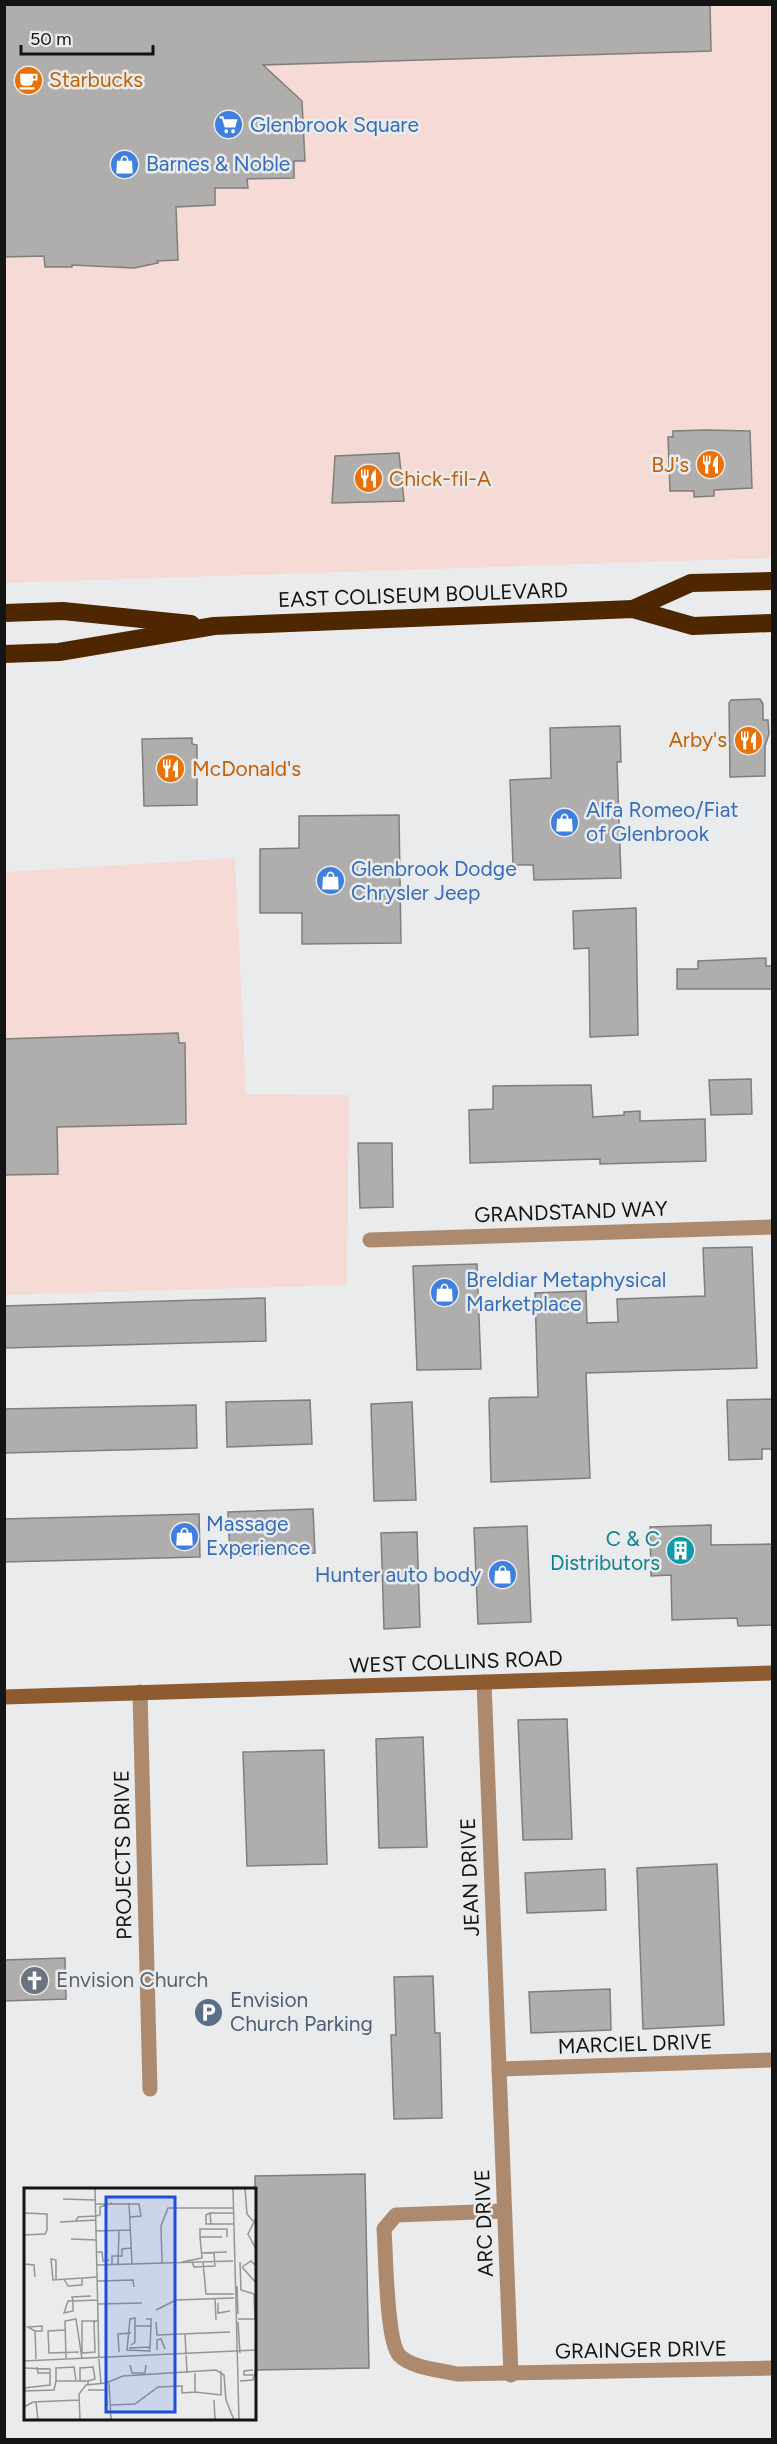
<svg xmlns="http://www.w3.org/2000/svg" width="777" height="2444" font-family="Figtree,sans-serif">
  <style>
    .commercial { fill: #f5dad6 }
    .building { fill: #afaead; stroke: #7f7e7d; stroke-width: 1.5 }
    .lines { fill: none; stroke-linecap: round; stroke-linejoin: round }
    .street { stroke: #ad8a6e; stroke-width: 15 }
    .secondary { stroke: #8d5b2f; stroke-width: 15 }
    .highway { stroke: #4e2600; stroke-width: 18 }
    .labels { text-anchor: middle; stroke-width: 5; stroke-linejoin: round; paint-order: stroke }
    .food-label { font-size: 21px; fill: #c56008; stroke: #eaebec; text-anchor: start }
    .shop-label { font-size: 21px; fill: #366cbe; stroke: #eaebec; text-anchor: start }
    .street-label { font-size: 21px; fill: #131414; stroke: #eaebec }
    .culture-label { font-size: 21px; fill: #0d838f; stroke: #eaebec; text-anchor: end }
    .worship-label { font-size: 21px; fill: #5b616d; stroke: #eaebec; text-anchor: start }
    .service-label { font-size: 21px; fill: #4e5e75; stroke: #eaebec; text-anchor: start }
    .inset-road { fill: none; stroke: #949596; stroke-width: 1.5 }
    .view { fill: #1d4ed8; fill-opacity: 0.15; stroke: #1d4ed8; stroke-width: 3 }
    .inset-edge { fill: none; stroke: #131414; stroke-width: 3 }
  </style>
  <rect width="100%" height="100%" fill="#eaebec"/>
  <!-- commercial -->
  <g class="commercial">
    <path d="M4,5H772V558L5,583Z"/>
    <path d="M235,858L246,1094L349,1095L347,1285L5,1295V872Z"/>
  </g>
  <!-- building -->
  <g class="building">
    <path d="M4,4H710L711,51L263,65L302,101L305,161H294V178L247,179L248,188H215V205L176,207L178,260L157,261L158,263L134,268L72,265V267H45L44,256L4,257Z"/>
    <path d="M705,430L750,431L752,488L714,490V496L694,497V491H670L668,437H673V431Z"/>
    <path d="M399,453L404,501L332,503L335,456Z"/>
    <path d="M760,699L763,704V720H768L769,734L765,746V776L730,777L729,703L731,700Z"/>
    <path d="M620,726L621,762H617L621,878L534,880L533,865H513L510,780L551,778L550,728Z"/>
    <path d="M192,738V744L197,745V805L144,806L142,739Z"/>
    <path d="M399,815L401,943L302,944V913H260V849L299,848V816Z"/>
    <path d="M636,908L638,1035L590,1037L589,948L574,949L573,911Z"/>
    <path d="M766,958V966H772V989H677V969H698V961Z"/>
    <path d="M178,1033L179,1043H185L186,1124L57,1127L58,1174L4,1175V1039Z"/>
    <path d="M751,1079L752,1114L711,1115L709,1080Z"/>
    <path d="M591,1085L593,1117L624,1115V1112L640,1111V1121L705,1119L706,1161L600,1164V1159L470,1163L469,1110L493,1109V1086Z"/>
    <path d="M358,1143H392L393,1207L360,1208Z"/>
    <path d="M752,1247L757,1368L586,1373L590,1478L491,1482L489,1401L490,1398L538,1397L535,1293L586,1291L587,1323L618,1322L617,1299L705,1296L703,1248Z"/>
    <path d="M477,1264L481,1369L417,1370L413,1266Z"/>
    <path d="M265,1298L266,1341L4,1348V1306Z"/>
    <path d="M772,1399V1449H762V1459L729,1460L727,1400Z"/>
    <path d="M310,1400L312,1444L227,1447L226,1402Z"/>
    <path d="M412,1402L416,1500L374,1501L371,1404Z"/>
    <path d="M196,1405L197,1448L4,1453V1409Z"/>
    <path d="M313,1509L315,1553L230,1556L228,1512Z"/>
    <path d="M199,1514L200,1557L4,1562V1519Z"/>
    <path d="M711,1525V1545L772,1544V1625L738,1626L737,1618L672,1620L671,1575L651,1576L650,1527Z"/>
    <path d="M527,1526L531,1622L478,1624L474,1528Z"/>
    <path d="M417,1532L420,1627L384,1629L381,1533Z"/>
    <path d="M567,1719L572,1839L523,1840L518,1720Z"/>
    <path d="M423,1737L427,1847L379,1848L376,1739Z"/>
    <path d="M324,1750L327,1864L247,1866L243,1752Z"/>
    <path d="M717,1864L724,2025L643,2029L637,1868Z"/>
    <path d="M605,1869L606,1910L527,1913L525,1873Z"/>
    <path d="M65,1958L66,1999L4,2001V1960Z"/>
    <path d="M433,1976L435,2033H440L442,2118L394,2119L391,2035H396L394,1977Z"/>
    <path d="M610,1989L611,2030L531,2033L529,1992Z"/>
    <path d="M365,2174L369,2368L255,2370V2176Z"/>
  </g>
  <g class="lines">
    <!-- street -->
    <g class="street">
      <path d="M370,1240L772,1227"/>
      <path d="M484,1682L511,2375"/>
      <path d="M140,1692L150,2089"/>
      <path d="M499,2069L772,2060"/>
      <path d="M504,2211L396,2215L384,2229C386,2253 386,2340 399,2355C411,2368 440,2370 457,2374L772,2368"/>
    </g>
    <!-- secondary -->
    <path class="secondary" d="M4,1697L772,1673"/>
    <!-- highway -->
    <g class="highway">
      <path d="M633,609L691,583L772,581"/>
      <path d="M4,613L63,611L191,624"/>
      <path d="M4,654L59,652L214,626L535,613L633,609L693,626L772,623"/>
    </g>
  </g>
  <!-- icons -->
  <defs>
    <symbol id="cafe-disc" viewBox="-11 -11 22 22"><circle r="9.5" fill="#e8710a" stroke="#eaebec"/><path d="M-5.5-4.5H6V0H3Q3 3.5 0 3.5H-2.5Q-5.5 3.5-5.5 0ZM3-3.2v2h1.7v-2ZM-6 4.5H4V6H-6Z" fill="#fff"/></symbol>
    <symbol id="supermarket-disc" viewBox="-11 -11 22 22"><circle r="9.5" fill="#3f7fe0" stroke="#eaebec"/><path d="M-6-5.5h2.5l.6 2H6L4.5 2H-2.5L-4.4-4H-6ZM-1.5 3.2a1.3 1.3 0 1 0 .1 0ZM3 3.2a1.3 1.3 0 1 0 .1 0Z" fill="#fff"/></symbol>
    <symbol id="shop-disc" viewBox="-11 -11 22 22"><circle r="9.5" fill="#3f7fe0" stroke="#eaebec"/><path d="M-5-2.5h2.3a2.7 3.5 0 0 1 5.4 0H5L5.5 6h-11ZM-1.5-2.5h3a1.5 2.3 0 0 0-3 0Z" fill="#fff"/></symbol>
    <symbol id="restaurant-disc" viewBox="-11 -11 22 22"><circle r="9.5" fill="#e8710a" stroke="#eaebec"/><path d="M-5-6h1v4h1v-4h1v4h1v-4h1v5L-1.5 .5V6h-2V.5L-5-1ZM5-6V6H3V1.5H1.5Q1.5-4 5-6Z" fill="#fff"/></symbol>
    <symbol id="building-disc" viewBox="-11 -11 22 22"><circle r="9.5" fill="#0f9aa8" stroke="#eaebec"/><path d="M-4-6H4V6H1V3H-1V6H-4ZM-2.5-4.3h1.7v1.8h-1.7ZM.8-4.3h1.7v1.8H.8ZM-2.5-1h1.7V.8h-1.7ZM.8-1h1.7V.8H.8Z" fill="#fff"/></symbol>
    <symbol id="church-disc" viewBox="-11 -11 22 22"><circle r="9.5" fill="#6b7280" stroke="#eaebec"/><path d="M-1.2-6h2.4v3.5h3.3v2.4h-3.3V6h-2.4V-.1h-3.3v-2.4h3.3Z" fill="#fff"/></symbol>
    <symbol id="parking-disc" viewBox="-11 -11 22 22"><circle r="9.5" fill="#5c6f8a" stroke="#eaebec"/><path d="M-3.5-5.5H1a3.5 3.5 0 0 1 0 7H-1V5.5H-3.5ZM-1-3.4V-.6H.8a1.4 1.4 0 0 0 0-2.8Z" fill="#fff"/></symbol>
  </defs>
  <g fill-rule="evenodd">
    <use href="#cafe-disc" x="12" y="64" width="33" height="33"/>
    <use href="#supermarket-disc" x="212" y="108" width="33" height="33"/>
    <use href="#shop-disc" x="108" y="148" width="33" height="33"/>
    <use href="#restaurant-disc" x="694" y="448" width="33" height="33"/>
    <use href="#restaurant-disc" x="352" y="462" width="33" height="33"/>
    <use href="#restaurant-disc" x="732" y="724" width="33" height="33"/>
    <use href="#restaurant-disc" x="154" y="752" width="33" height="33"/>
    <use href="#shop-disc" x="548" y="806" width="33" height="33"/>
    <use href="#shop-disc" x="314" y="864" width="33" height="33"/>
    <use href="#shop-disc" x="428" y="1276" width="33" height="33"/>
    <use href="#shop-disc" x="168" y="1520" width="33" height="33"/>
    <use href="#building-disc" x="664" y="1534" width="33" height="33"/>
    <use href="#shop-disc" x="486" y="1558" width="33" height="33"/>
    <use href="#church-disc" x="18" y="1964" width="33" height="33"/>
    <use href="#parking-disc" x="192" y="1996" width="33" height="33"/>
  </g>
  <g class="labels">
    <!-- food labels -->
    <g class="food-label">
      <text x="49" y="87">Starbucks</text>
      <text x="689" y="472" text-anchor="end">BJ's</text>
      <text x="389" y="486">Chick-fil-A</text>
      <text x="727" y="747" text-anchor="end">Arby's</text>
      <text x="192" y="776">McDonald's</text>
    </g>
    <!-- shop labels -->
    <g class="shop-label">
      <text x="250" y="132">Glenbrook Square</text>
      <text x="146" y="171">Barnes &amp; Noble</text>
      <text x="586" y="817">Alfa Romeo/Fiat<tspan x="586" dy="24">of Glenbrook</tspan></text>
      <text x="351" y="876">Glenbrook Dodge<tspan x="351" dy="24">Chrysler Jeep</tspan></text>
      <text x="466" y="1287">Breldiar Metaphysical<tspan x="466" dy="24">Marketplace</tspan></text>
      <text x="206" y="1531">Massage<tspan x="206" dy="24">Experience</tspan></text>
      <text x="481" y="1582" text-anchor="end">Hunter auto body</text>
    </g>
    <!-- street labels -->
    <g class="street-label">
      <text transform="translate(423 595) rotate(-2)" y="7">EAST COLISEUM BOULEVARD</text>
      <text transform="translate(571 1212) rotate(-2)" y="7">GRANDSTAND WAY</text>
      <text transform="translate(456 1662) rotate(-2)" y="7">WEST COLLINS ROAD</text>
      <text transform="translate(123 1855) rotate(-91)" y="7">PROJECTS DRIVE</text>
      <text transform="translate(470 1877) rotate(-92)" y="7">JEAN DRIVE</text>
      <text transform="translate(635 2044) rotate(-2)" y="7">MARCIEL DRIVE</text>
      <text transform="translate(484 2223) rotate(-92)" y="7">ARC DRIVE</text>
      <text transform="translate(641 2350) rotate(-1)" y="7">GRAINGER DRIVE</text>
    </g>
    <!-- culture labels -->
    <g class="culture-label">
      <text x="660" y="1546">C &amp; C<tspan x="660" dy="24">Distributors</tspan></text>
    </g>
    <!-- worship labels -->
    <g class="worship-label">
      <text x="56" y="1987">Envision Church</text>
    </g>
    <!-- service labels -->
    <g class="service-label">
      <text x="230" y="2007">Envision<tspan x="230" dy="24">Church Parking</tspan></text>
    </g>
  </g>
  <!-- overview -->
  <g transform="translate(24 2188)">
    <rect width="232" height="232" fill="#eaebec"/>
    <path class="inset-road" d="M71,0L75,173M209,0L215,232M221,0L223,26L229,33M39,11L71,12M105,15L108,76M71,16H115L117,28L106,29M0,25L23,26V42L21,46L0,47M186,25L182,27V36H187M209,25H186L187,36H209M72,28L76,27V19L88,15M233,28L224,46L233,63M52,33L54,29L71,28M36,34L72,32M72,43L107,42M176,49V41H203V49M47,51L72,52M73,64H78L79,73L85,72M177,65L203,64M158,74L178,70L176,49H198M168,74L170,79L191,78L190,65M179,74L182,106H210M216,74L217,102L230,106L231,131M138,75L137,38L144,20H209M0,76L10,77L11,89M88,76V68H98V61L107,60M94,76L95,42M73,77L209,73M218,79L233,96M218,79L227,73L233,79M32,91V72L27,71L29,92L74,89M40,91L44,98L58,97V90M74,93L109,92L110,99M213,98L214,126M67,108L48,109L49,113V123L40,125L44,113H49L74,112M191,110L192,132M194,115V125L206,123M74,116L118,115M132,122L152,112L210,110M214,131H233M71,133H58V165L71,164L70,134L74,132M132,134L133,147L206,144M214,134L216,165M111,138H127V131H122M41,142L24,143L25,165L55,164M11,143H18V138L4,139L11,143L12,171M161,146L163,185M107,157L111,154V130L106,131L103,162L126,163M105,160L125,159L126,164M126,160L127,138M133,162V152L137,151L141,161M95,164L94,146L107,145M42,170L41,133L52,131L58,171M0,173L233,162M75,173L77,195M106,177L108,185H121L122,177M13,179L14,185H26M0,180L26,181V197L0,200M229,182L220,183V187H229M32,193V180L50,179L52,193M56,193V180L69,179L71,191L64,193M216,193L229,192L233,176M85,195L87,232M64,202H82L83,218M0,203L30,202L32,193H64V196M171,204L197,207V183M190,212L191,232M12,214L14,232M86,217L111,216L134,199L158,198V205L171,204V185M0,219L9,214L55,212M56,232L55,206L62,197L82,195L99,188L192,182L200,187L202,212L210,232"/>
    <path class="view" d="M82,9H151V224H82Z"/>
    <rect width="232" height="232" class="inset-edge"/>
  </g>
  <!-- border -->
  <rect width="777" height="2444" fill="none" stroke="#131414" stroke-width="12"/>
  <!-- scale -->
  <path d="M21 45v9h132v-9" fill="none" stroke="#131414" stroke-width="3"/>
  <text x="30" y="45" font-size="18" fill="#131414" stroke="#eaebec" stroke-width="4.5" paint-order="stroke">50 m</text>
</svg>
